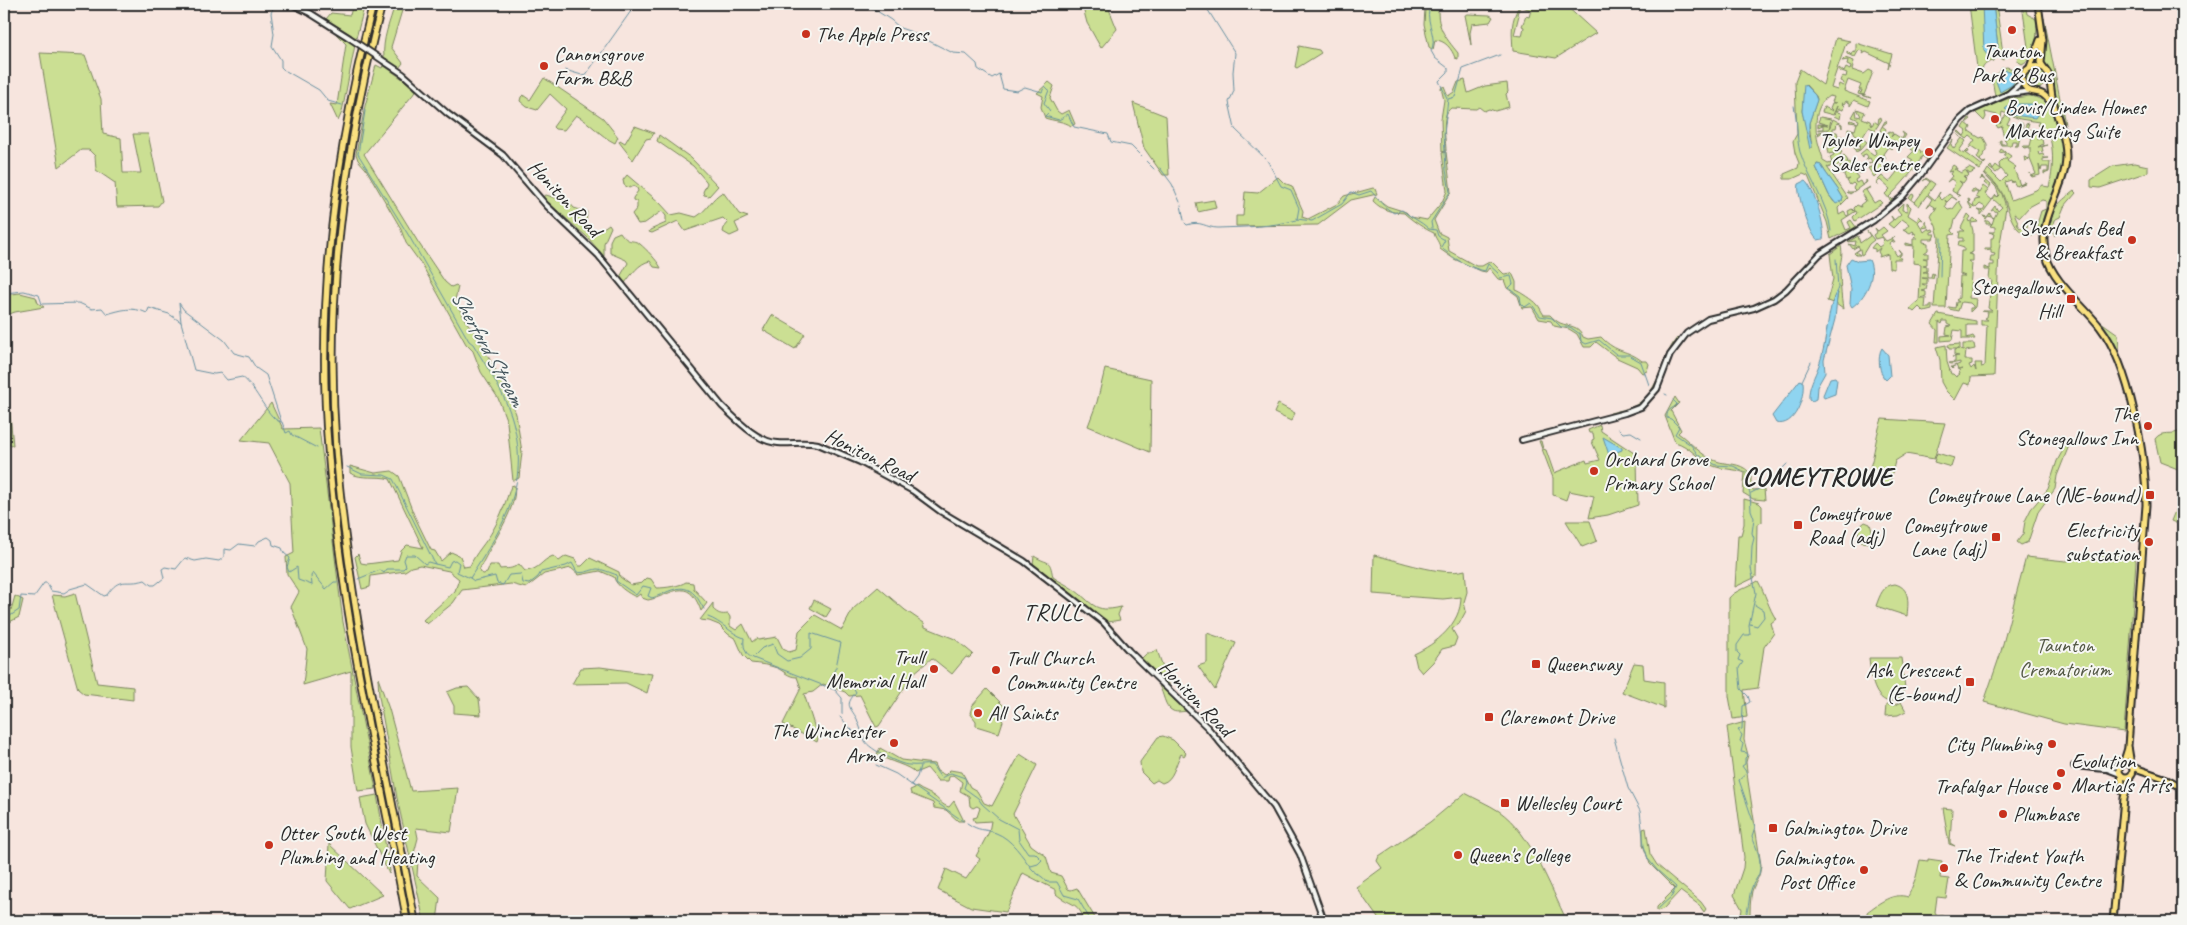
<svg xmlns="http://www.w3.org/2000/svg" width="2187" height="925" font-family="Caveat,sans-serif">
  <style>
    .green { fill: #cbdf93; stroke: #7b855f; fill-rule: evenodd }
    .water { fill: #8fd4f0; stroke: #6790a1 }
    .lines { fill: none; stroke-linecap: round; stroke-linejoin: round }
    .stream { stroke: #6790a1; stroke-width: 1 }
    .minor-casing { stroke: #2b2b2b; stroke-width: 8 }
    .major-casing { stroke: #2b2b2b; stroke-width: 9 }
    .highway-casing { stroke: #2b2b2b; stroke-width: 9 }
    .minor { stroke: #f6f6f2; stroke-width: 4 }
    .major { stroke: #fae180; stroke-width: 5 }
    .highway { stroke: #fae180; stroke-width: 5.5 }
    .minor-bridge-casing { stroke: #2b2b2b; stroke-width: 8; stroke-linecap: butt }
    .minor-bridge { stroke: #f6f6f2; stroke-width: 4 }
    .poi-dot { fill: #c8321e; stroke: #f6f6f2; stroke-width: 2 }
    .labels { text-anchor: middle; stroke-width: 4; stroke-linejoin: round; paint-order: stroke }
    .poi-label { font-size: 21px; fill: #2b2b2b; stroke: #f6f6f2; text-anchor: start }
    .street-label { font-size: 21px; fill: #2b2b2b; stroke: #f6f6f2 }
    .park-label { font-size: 21px; fill: #535845; stroke: #f6f6f2 }
    .water-label { font-size: 22px; font-style: italic; fill: #44555c; stroke: #f6f6f2 }
    .quarter-label { font-size: 24px; letter-spacing: 1px; fill: #2b2b2b; stroke: #f6f6f2 }
    .district-label { font-size: 26px; font-weight: bold; letter-spacing: 1px; fill: #2b2b2b; stroke: #f6f6f2 }
  </style>
  <rect width="100%" height="100%" fill="#f7e5de"/>
  <filter id="ink" filterUnits="userSpaceOnUse"><feTurbulence type="fractalNoise" baseFrequency=".02" numOctaves="2"/><feDisplacementMap in="SourceGraphic" scale="10" xChannelSelector="R" yChannelSelector="G"/><feConvolveMatrix kernelMatrix="1 2 1 2 8 2 1 2 1" color-interpolation-filters="sRGB"/></filter>
  <g filter="url(#ink)">
    <!-- green -->
    <g class="green">
      <path d="M353,4H365L356,38L326,19L331,13L350,15Z"/>
      <path d="M395,4H404L391,47L403,63L399,68L384,58C382,39 390,22 395,4Z"/>
      <path d="M1082,4H1107L1117,29L1101,48L1087,23Z"/>
      <path d="M1436,4H1439C1435,25 1445,37 1458,53V59L1455,58C1452,49 1445,40 1435,40L1433,50L1429,47L1424,24L1425,9L1435,7Z"/>
      <path d="M1520,4H1564L1596,33L1556,58L1513,51C1512,31 1510,22 1520,4ZM1520,6L1531,10L1529,17L1526,16L1522,26L1524,27L1522,36L1514,35L1519,15L1517,14Z"/>
      <path d="M1969,4H1982L1998,47L1993,4H1996L2004,60L1999,57L1994,58V61C1988,62 1982,65 1982,72L1977,68Z"/>
      <path d="M2022,4H2025L2027,14L2036,19C2038,33 2037,57 2022,64L2017,61L2018,55L2024,54V49L2028,47Z"/>
      <path d="M1468,14L1490,15L1493,17L1490,22L1472,24L1470,33L1471,45L1465,15Z"/>
      <path d="M2044,18L2065,124L2054,97L2050,72L2043,61Z"/>
      <path d="M337,32L355,45L342,112L338,121L330,104L337,105L346,44L336,34Z"/>
      <path d="M1836,38L1850,41L1846,43C1841,59 1835,73 1831,88L1837,90L1839,84L1843,86L1844,83L1840,81L1842,76L1846,77L1847,74L1839,71V68L1844,72L1846,68L1850,70L1851,67L1847,65L1848,60L1842,61L1845,58L1854,61L1852,70L1864,74L1869,70L1873,72L1864,95L1860,94L1871,98L1858,94L1859,91L1861,93L1862,90H1859L1861,85L1848,80L1844,91L1870,101L1868,106L1854,100L1850,106V103L1846,101L1844,104L1841,103L1844,106L1843,110L1839,109L1837,112L1841,113L1840,119L1834,116L1837,106L1833,115L1822,112L1824,107L1833,111L1830,108L1832,103H1836L1832,102L1834,97L1829,96C1813,106 1814,131 1820,149C1821,154 1823,156 1823,161L1828,164L1832,163L1830,157L1834,155L1833,153L1829,154L1828,148L1832,147L1831,144L1827,145L1826,139H1830V136H1826L1824,131L1818,135L1819,132L1828,131V129L1818,130V129H1823V125L1818,127V124L1828,125L1818,122L1820,117L1831,119L1829,129L1833,119L1842,124V128L1841,124L1837,123L1836,128H1833V132H1837L1838,136H1842L1838,138L1839,142L1835,144L1836,147L1840,146L1842,152L1840,155L1841,157L1844,155L1848,161L1845,164L1849,162L1851,166L1848,168L1849,171L1853,169L1856,173L1859,169L1861,173L1856,174L1858,178L1855,180L1856,183L1860,181L1862,185L1866,183V180L1867,182L1850,194L1847,192H1853L1855,190L1853,188L1855,185L1853,183L1850,185L1847,181L1850,179L1846,180L1844,176L1846,173L1843,175L1840,171L1838,173L1841,166L1839,165L1836,167L1832,164L1829,168L1827,167L1848,198L1838,208L1839,215L1844,212L1847,216L1849,215L1848,211L1852,209L1855,212L1854,208L1857,205L1861,207L1860,205L1865,201L1864,199L1867,201L1861,192L1870,187L1871,188H1869L1866,190L1874,203L1879,200L1882,203L1855,221L1853,217L1857,213L1856,211L1842,220L1846,230L1851,228L1848,222L1851,220L1856,227L1831,239L1827,222L1808,176L1803,174L1792,179H1784V174L1798,168L1799,163L1795,153L1793,141L1797,134L1795,82L1800,69L1823,85ZM1806,85L1816,96L1817,99L1809,123L1812,148L1802,111ZM1817,164L1821,165C1827,176 1837,186 1843,198L1842,201L1834,202L1829,195L1816,167Z"/>
      <path d="M1856,43L1892,54L1888,68L1889,63L1866,52L1863,54L1864,52L1859,50L1855,57L1847,54V51L1851,55L1853,51L1856,52Z"/>
      <path d="M1299,46L1319,50L1321,53L1297,68L1295,67Z"/>
      <path d="M40,53L85,55L101,99L103,134L121,138L123,173H141L133,134H148L162,201L158,206L117,207L115,183L96,170L95,156L89,150H81L59,167Z"/>
      <path d="M376,65L382,68L383,65L404,80L416,91L364,154L418,242L445,282L451,287L456,285L458,287L455,300L465,320L476,334L508,393L516,414L522,452L519,478L513,481L507,422L498,398L481,372L473,351L466,344L422,265L406,243L400,227L366,169L358,160L356,154L365,106Z"/>
      <path d="M2007,67L2016,70L2018,80L2009,90L1995,96L1992,79L2002,68Z"/>
      <circle cx="2036" cy="79" r="10"/>
      <path d="M544,78L603,118L618,137L615,143C600,136 591,123 576,115L564,130L555,129L553,127L566,109L550,94L537,110L527,107L520,101L521,97L523,95L530,100Z"/>
      <path d="M1465,80L1468,93L1485,86L1507,83L1508,92L1506,94L1509,107L1495,111L1489,109L1484,111L1479,107L1476,109L1451,108C1440,116 1446,139 1446,151L1442,152L1441,119L1444,100L1441,88L1444,86L1448,96L1454,92L1458,82Z"/>
      <path d="M1049,82L1054,86L1050,98L1057,111L1061,114L1069,110L1075,124L1071,126C1065,121 1053,121 1045,118L1041,107L1043,96L1037,93Z"/>
      <path d="M2029,96C2048,98 2052,111 2057,128H2059C2062,142 2065,157 2061,171C2056,192 2040,213 2041,235L2037,234V224L2041,211L2046,209V201L2042,200L2029,207L2020,217L2014,213L2018,222L2016,223L2020,228L2026,224L2024,220L2028,224L2025,232L2030,234L2034,226V235C2011,235 2010,211 2003,195C1999,186 1992,179 1985,174L1988,169L2001,182L2007,176L2001,169L1996,173L1989,168L1991,166L1993,170L1996,166L2000,169L1999,164L2004,159H2007L2004,156L2005,154L2004,152L1999,153L2001,149L2011,156L2007,161L2016,167L2014,169L2020,185L2024,183V181L2025,183L2016,186L2013,181L2012,183L2011,180L2005,182L2011,200L2036,190L2043,184V186L2049,187C2053,173 2056,138 2044,130L2041,132L2045,137L2037,139H2042L2043,144L2038,147L2047,145L2042,147L2043,151L2038,152L2039,155L2043,154L2044,158H2048L2043,159V162H2050L2049,172L2044,174V172H2048V167H2042L2041,171L2039,165L2040,175L2032,177L2030,173L2031,176L2036,174L2030,159L2025,161L2024,157L2030,159V147L2024,148L2022,146H2030L2032,138L2024,133L2026,124L2029,123L2027,129L2032,130L2035,134V130L2040,131L2041,127L2037,125L2039,122L2020,119L2002,112L2000,124L2006,115L2010,118L2007,124L2020,129V122L2023,124L2021,134L2010,133V135L2020,137L2018,146H2014L2017,145V141H2012L2011,145H2001L1999,141L2001,140V144H2006V141L2004,139L2009,137L2004,136L2002,130L2003,126L1998,128L1995,123H2000V120H1997V115L1985,112L1986,117L1984,121L1975,112L2007,99Z"/>
      <path d="M1133,103L1166,116L1169,175H1163L1144,148Z"/>
      <path d="M1857,109L1865,112L1862,118L1870,121L1872,126L1874,121L1878,124L1879,117L1882,119L1875,130L1869,127L1862,138L1867,142L1860,150L1856,152L1854,148L1859,150L1860,144L1853,130L1848,133V128L1855,130L1857,123L1849,122L1851,120L1858,123L1859,120L1852,117L1856,110L1857,117L1861,116Z"/>
      <path d="M1969,118L1971,119L1966,123L1971,127L1969,131L1980,138L1983,137L1987,144V150L1980,160L1983,163L1986,162L1984,164L1977,158L1980,152L1971,146L1969,148L1975,140L1970,136L1967,139L1958,132L1959,131L1964,136L1967,131L1963,128Z"/>
      <path d="M1885,121L1887,122L1882,126L1886,129L1884,133L1887,134L1889,131L1893,133L1891,137L1894,134L1902,139L1904,135L1902,132L1906,135L1900,144L1892,140L1889,146L1892,149L1888,147L1883,154L1886,158L1882,155L1879,159L1881,161L1878,159L1876,161L1883,168L1874,177L1868,168L1874,166L1872,163L1868,164L1872,162L1870,158L1865,160L1868,157L1866,154L1863,155V158L1860,154L1866,149L1874,155L1876,153L1874,148L1884,135L1880,130Z"/>
      <path d="M635,126L654,133L651,138L646,139L633,160L619,142L620,140L625,143Z"/>
      <path d="M1957,134L1966,141L1959,151L1964,154L1968,150L1969,152L1966,153L1983,166L1980,170L1947,148L1953,140L1951,145L1954,149L1962,138Z"/>
      <path d="M659,135L691,158L718,186L709,196L704,195L703,192L707,183L706,181L693,166L657,141Z"/>
      <path d="M1913,145L1917,147L1915,151L1918,149L1921,151L1920,154L1922,151L1925,153L1928,149L1927,152L1930,155L1931,150L1933,153L1928,160L1922,156C1918,167 1898,188 1889,197L1892,200L1897,198L1891,201L1885,194L1890,189L1880,180L1877,183L1878,186L1876,182L1882,176L1889,182L1897,172L1894,168L1895,166L1898,171L1905,162L1910,164L1913,160L1908,157L1914,151L1911,149Z"/>
      <path d="M1446,152L1451,192L1434,220L1439,233L1447,237L1449,251L1476,266H1482L1491,261L1504,274L1512,273L1516,282V290C1520,291 1535,301 1537,304C1540,307 1541,311 1544,315H1550C1553,318 1556,321 1560,323C1570,327 1579,325 1583,337L1588,339L1601,337C1617,354 1627,349 1642,361H1647L1649,364L1647,371L1642,373L1637,367L1617,358L1596,342L1591,347H1584L1577,334L1569,329L1554,326L1551,321L1539,319L1532,307L1522,308L1518,296L1507,288L1504,280L1498,279L1489,268L1486,272L1481,271L1454,259L1440,249C1440,242 1435,239 1434,233C1426,230 1410,219 1404,213C1391,212 1383,211 1373,201L1375,197L1387,206L1406,212L1411,217L1427,220L1442,202L1447,191L1442,153Z"/>
      <path d="M2134,163L2148,166V172L2100,188L2091,187V180L2113,166Z"/>
      <path d="M1953,165L1956,167L1954,170L1957,168L1956,170L1961,173L1969,168L1975,171L1970,174L1966,171L1969,175L1967,177L1963,176L1966,179L1963,183L1959,181L1962,184L1956,193L1960,196L1952,191L1955,182L1951,179L1947,182L1952,176L1950,174L1952,171L1948,172Z"/>
      <path d="M1984,174L1996,185L2002,194L2006,207L1999,250L1994,376L1971,377L1970,385L1964,383L1955,400L1946,391L1941,382L1940,360L1936,347L1946,345L1947,362L1951,374H1953L1956,377L1960,374L1959,371L1962,369L1958,370L1956,365L1952,367L1953,369L1951,367H1952L1960,364V362L1951,364L1949,363L1955,362V357H1952L1959,356L1954,355V350L1959,349H1949L1948,345L1960,344V349L1963,350V344H1974L1975,349L1966,351L1965,360H1972V364L1969,365L1971,369L1974,366L1976,371L1975,363H1982L1981,367L1985,366L1987,325H1981V320H1988L1985,318L1987,317L1988,312L1982,311H1992L1988,308L1992,280L1989,279L1990,270H1984V267L1990,269V265H1994V262H1990L1991,256H1994L1995,254L1991,253V249L1985,250V248H1991V238H1994L1995,234L1989,232H1995V227L1990,226L1992,224H1986V220L1992,224L1994,218L1988,216L1986,219L1983,216L1987,217L1990,213V215L1994,218L1997,212L1993,210L1991,211L1995,206L1998,211L2002,207L1993,199L1981,215V212L1978,210L1982,211L1985,207L1980,204L1976,208L1974,207L1972,209L1969,204L1968,199L1970,200L1969,203L1973,206L1975,200L1980,199L1976,197L1978,192H1971L1973,189L1979,193L1983,186L1987,189L1989,187L1984,183L1986,181L1982,178L1980,180L1982,177L1991,185L1985,194L1992,200L1996,195L1997,197L1999,195L1996,187Z"/>
      <path d="M627,175L660,203L671,215L681,213L696,217C708,210 711,198 723,192L739,214L748,217L735,223L739,232L730,236L723,232L724,228L728,223L723,218L685,231L678,221L652,233L649,232L650,230L666,223V216L662,211L645,223L638,224L632,214L637,208V202L633,200V198L638,191L637,188L633,186L629,188L624,185L623,180Z"/>
      <path d="M1278,177L1284,183L1292,186L1303,211L1302,217L1308,219L1337,204L1344,196L1373,188L1375,189L1377,194L1351,200L1318,225L1236,226V216H1243L1245,192L1258,193Z"/>
      <path d="M1926,178L1935,184L1928,194L1935,200L1940,192L1938,196L1942,200L1949,194L1957,200L1952,197L1947,202L1945,200L1947,204L1945,207L1948,210L1953,209L1959,201L1963,208L1955,220L1952,231L1955,234L1950,235L1946,308H1934L1939,237L1936,226L1931,216L1937,207L1934,209L1935,207L1930,204L1927,207L1932,199L1927,195L1919,206L1909,198L1912,194L1914,195L1912,199L1915,202L1930,182L1926,179L1923,181Z"/>
      <path d="M2074,191L2076,193L2064,207L2060,217L2054,220L2052,228L2055,236L2047,228C2053,208 2057,204 2074,191Z"/>
      <path d="M546,195L556,198L563,195L574,208L587,212L586,228L587,232L599,231L609,224L611,227L604,243V256L587,237L542,197Z"/>
      <path d="M1214,200L1216,208L1198,212L1196,203Z"/>
      <path d="M1903,203L1902,210L1907,211V203L1911,207L1908,215L1917,221L1919,216L1923,220L1921,219L1918,222L1921,227L1925,224V221L1928,227L1922,228L1924,232L1929,228L1930,230L1933,229L1934,231L1931,232V234H1935L1933,239H1923V242L1928,243V250L1924,253H1928V258H1923L1927,259V264L1923,265L1927,266V271L1923,272H1927V277H1931L1932,273L1934,274L1933,278H1922L1927,279V284H1922L1927,286L1926,290L1922,291L1926,292V296L1921,298H1926L1925,308H1930V305H1932V310L1924,312L1919,307L1914,312L1910,309L1919,301L1921,264L1913,263L1914,246L1906,245V243L1913,245V239H1917V237H1914L1916,235L1915,233L1913,234L1914,232L1913,231L1910,233L1903,229H1905L1909,224L1902,219L1893,228L1888,224L1893,220L1891,216L1894,220L1901,214L1897,209Z"/>
      <path d="M1968,214L1971,217L1968,221L1971,222L1974,218L1978,222L1971,223L1973,231V252L1968,254L1973,255V261H1968L1972,264L1969,298L1976,299L1975,307L1970,312V308H1973V306L1970,303L1961,302L1958,311L1949,309V307L1955,308L1956,302H1959L1956,300L1959,298L1960,276H1965L1960,274L1961,251H1964V248L1958,246L1959,241H1963V238H1959L1960,231H1965L1961,228Z"/>
      <path d="M1883,227L1887,231L1881,235L1886,241L1895,237L1892,239L1895,243L1892,241L1889,243L1897,256L1901,253L1899,250L1901,252V255L1899,256L1901,259H1894V269L1889,268L1888,254L1879,257L1880,255L1878,252L1880,248L1875,252V249L1871,248L1875,243L1879,247L1883,244L1882,242L1884,240L1882,237L1875,239L1873,235L1877,232L1875,228L1878,231Z"/>
      <path d="M1867,231L1874,240L1869,244L1863,254L1861,255L1860,249L1856,252L1860,255H1856L1854,253L1860,249L1858,246L1853,249L1849,244L1855,246L1856,241L1848,242L1858,236L1860,243L1870,236Z"/>
      <path d="M620,232C629,245 632,238 640,244C646,249 657,260 661,268L654,267L650,261C639,263 631,275 625,283L620,277L628,263L626,260L610,253V241L613,235Z"/>
      <path d="M1841,246C1843,254 1841,259 1840,267C1840,278 1841,298 1843,309L1836,304L1838,293L1834,297L1833,303L1827,301L1833,279L1830,254Z"/>
      <path d="M20,293L36,297L38,303L44,307L15,312L4,316V295Z"/>
      <path d="M1938,314L1976,321V325H1967V338L1973,336L1975,339H1962V331L1954,330L1952,340L1941,341V336L1951,335L1946,334L1947,327L1951,326L1947,324V321H1943L1942,324L1939,322V342H1936L1937,330L1932,324Z"/>
      <path d="M772,315L805,334L795,349L763,330Z"/>
      <path d="M2101,322L2118,334L2119,348L2117,349Z"/>
      <path d="M1677,338L1678,339C1649,379 1669,400 1610,415V413C1618,411 1628,409 1636,405C1661,390 1660,359 1677,338Z"/>
      <path d="M1105,369L1151,379L1150,452L1088,426L1097,402Z"/>
      <path d="M4,395H8L13,445L4,444Z"/>
      <path d="M1675,397L1679,403L1671,411L1681,430L1678,433C1691,442 1701,456 1716,461C1727,465 1740,462 1749,472C1753,476 1749,484 1753,490L1764,489L1765,500L1753,499L1743,493L1745,473C1734,468 1721,470 1711,465C1697,459 1690,446 1675,442L1665,416Z"/>
      <path d="M271,403L283,429L319,428L343,622L376,789L358,791L351,747V671L303,685L307,649L291,607L299,592L287,574L286,557L294,553L290,483L269,443L241,440Z"/>
      <path d="M1278,404L1295,413L1291,421L1274,413Z"/>
      <path d="M2183,413V471L2160,462L2155,439C2162,429 2173,437 2181,430V414Z"/>
      <path d="M1882,419L1945,423L1934,459L1906,454L1895,461L1889,486L1864,481C1875,463 1874,439 1882,419Z"/>
      <path d="M1600,425L1601,431L1634,453L1637,458L1638,505L1608,515L1589,518L1594,496L1569,491L1566,500L1553,495V478L1539,441H1541L1543,449L1546,450L1554,473L1586,460L1587,463L1600,460L1592,442V440L1594,439L1593,433H1589L1588,430Z"/>
      <path d="M2068,441L2070,443L2057,476L2055,489L2038,512L2028,542L2021,545L2017,542L2023,534L2025,521L2031,509L2048,489L2057,461Z"/>
      <path d="M1937,453L1954,458L1951,467L1934,462Z"/>
      <path d="M350,466L375,473L392,471L399,476L414,515L431,550L435,551L441,561L451,552L460,556L464,567L470,566C475,553 486,543 493,530C501,516 506,501 511,486L514,485C520,507 487,549 479,571L483,574L487,573L490,565H498L500,569C508,568 511,570 519,564L525,571C540,570 541,560 553,556L559,561L566,556L575,559L579,566H582L590,558L619,572L620,577L631,585L642,583L647,578L651,579L657,588C665,588 680,586 686,582L693,583L694,589L707,603L701,611C688,574 671,596 648,600L642,598L640,594L636,597C629,594 615,585 614,577L600,571L579,575L571,568L544,574L526,588L511,584L462,590L453,603L427,624L423,620L455,591L459,579L449,571L420,565L411,567L405,571L371,576L370,587L362,589L355,557L358,554L361,563L367,564L398,560L401,551L407,545L423,548L390,479C377,475 362,480 350,473Z"/>
      <path d="M2183,491V526L2171,521Z"/>
      <path d="M1744,499L1759,503L1762,506V522L1757,524L1756,577L1735,587L1738,535H1741L1744,524Z"/>
      <path d="M1566,521H1590L1597,541L1582,547Z"/>
      <path d="M1865,522L1870,524L1874,538L1873,541L1870,543L1862,542L1859,537L1858,528Z"/>
      <path d="M1374,555C1397,560 1442,577 1465,570L1467,592L1464,602L1466,611L1459,624L1452,629L1457,638L1454,646L1442,649L1433,662L1422,673L1417,667L1414,654C1436,644 1461,624 1461,597L1443,599L1373,594Z"/>
      <path d="M2129,555L2135,559L2136,561L2124,732L2064,724L1984,702L2000,655L2026,557L2066,561L2099,556Z"/>
      <path d="M1034,556C1050,566 1049,557 1053,577C1060,582 1066,584 1073,589C1093,602 1093,614 1121,607L1118,615L1120,620L1108,622L1033,564Z"/>
      <path d="M1758,581C1765,593 1769,609 1776,619L1771,623L1774,633L1764,647L1758,688L1744,690L1747,717L1733,719L1729,696V598C1734,591 1750,586 1758,581Z"/>
      <path d="M1895,584C1911,588 1908,604 1907,616L1876,606C1880,595 1883,585 1895,584Z"/>
      <path d="M878,587L905,610L924,623L925,627L955,639L973,654L969,658L966,657L952,674L932,658L914,673L879,726L876,727L860,695L849,696L845,692L823,684L813,692L804,694L818,738L817,742L783,724L801,688L797,677C788,677 784,671 777,668C769,665 760,664 751,663L743,655L736,639L728,634L719,625L709,621L700,620L713,603V609C718,614 721,615 728,614L730,617V626L736,630L743,624L752,642L757,638L758,640L777,637L783,649L789,652L796,650L799,631L815,615L842,630L853,609Z"/>
      <path d="M75,593L97,683L133,687V700L84,694L78,689L52,595L65,596Z"/>
      <path d="M15,596L23,600L19,617L4,625V612L11,610Z"/>
      <path d="M814,600L831,609L826,617L810,608Z"/>
      <path d="M1207,633L1236,643L1215,690L1198,666L1207,663Z"/>
      <path d="M1157,650L1170,687L1141,659L1147,653H1152Z"/>
      <path d="M1869,658H1901L1905,688L1899,699L1889,702C1872,697 1871,674 1869,658Z"/>
      <path d="M1634,663L1643,664L1644,679L1664,682V708L1622,692Z"/>
      <path d="M600,667L652,674L647,693L626,683L572,684L581,668Z"/>
      <path d="M378,678L389,709L411,791L458,788L451,832L416,828L418,838L413,857L418,859L417,876L440,898L437,921H424L397,798L379,696Z"/>
      <path d="M1159,686C1166,690 1173,692 1174,700L1189,711C1184,711 1177,713 1173,711C1164,707 1164,693 1159,686Z"/>
      <path d="M468,687L479,699L481,715L454,713V706L447,692L457,688Z"/>
      <path d="M987,689L1005,707L998,715L1003,721L999,733L976,726V721L970,713L972,706Z"/>
      <path d="M1901,702L1906,711L1898,715L1885,716L1886,705H1895Z"/>
      <path d="M1745,722L1744,740L1748,755L1746,762L1748,781L1761,865C1760,878 1756,880 1752,891C1750,900 1750,910 1750,919L1751,921H1740L1742,909L1734,895L1743,868L1744,857L1727,727Z"/>
      <path d="M1163,736L1173,740L1186,753L1184,756L1181,754C1175,764 1174,780 1162,783L1157,780L1152,783L1141,772L1140,762L1158,737Z"/>
      <path d="M880,748L901,760L934,764L937,771L945,775L950,770L962,772L970,787L977,791L984,803L992,806L1020,754L1037,765L1013,814L1031,845L1046,856L1051,873L1061,876L1068,889L1071,890L1077,888L1097,921H1085C1077,900 1070,906 1056,894V890L1023,873L1006,912L971,907L938,890L946,869L966,879L980,859L976,856L989,832L991,821L975,822L973,818L977,817L980,808L977,806L973,808L970,806L969,796L960,791L962,782L953,775L949,777L948,781H938L927,768L915,773C909,765 888,762 877,754Z"/>
      <path d="M917,787C922,791 930,793 935,797C940,801 942,805 949,807L954,801L964,821H958L946,810L934,808L933,803L911,794L910,790Z"/>
      <path d="M1465,793C1476,799 1488,804 1499,811C1531,833 1550,887 1567,921H1380L1356,887L1382,868L1377,861L1379,856L1430,822Z"/>
      <path d="M377,795L390,871L389,874L365,824L360,798Z"/>
      <path d="M1943,808L1952,809L1950,843L1955,846L1949,844Z"/>
      <path d="M1646,828L1650,854L1657,865L1701,902L1706,909L1704,912L1699,905L1680,891L1663,909L1657,911V907L1675,889L1650,864L1643,845V829Z"/>
      <path d="M329,844L383,895L350,909L327,881Z"/>
      <path d="M1928,859L1942,861L1940,878L1949,879L1946,898L1937,897L1935,912L1936,914L1944,916L1942,921H1868L1867,912C1879,903 1893,892 1908,897L1916,877L1920,860L1928,861Z"/>
    </g>
    <!-- water -->
    <g class="water">
      <path d="M1982,4H1993L1998,47L1995,54L1988,56L1984,51Z"/>
      <path d="M2006,70L2014,72L2016,79L2012,85L2000,92L1996,81Z"/>
      <path d="M1804,84L1815,95L1817,100L1809,123V133L1812,146L1810,149L1802,111Z"/>
      <path d="M2011,104H2034L2039,107V112L2035,118L2013,115L2005,109Z"/>
      <path d="M1817,164L1821,165C1827,176 1837,186 1843,198L1842,201L1836,204L1829,195L1816,167Z"/>
      <path d="M1805,181C1814,188 1826,228 1823,239L1818,240C1810,236 1796,193 1799,184Z"/>
      <path d="M1851,258L1858,261L1869,260C1877,276 1865,298 1852,307L1850,304L1851,289L1846,265Z"/>
      <path d="M1838,288L1835,319L1824,360L1825,373L1817,387L1816,399L1812,401L1809,399C1808,387 1815,376 1819,365C1828,341 1826,310 1838,288Z"/>
      <path d="M1882,348L1888,355L1890,376L1886,380C1879,375 1877,355 1882,348Z"/>
      <path d="M1835,377L1837,380L1835,394L1824,398L1823,395L1830,378Z"/>
      <path d="M1800,380L1803,382C1805,397 1795,428 1776,423L1772,416Z"/>
      <path d="M1603,437L1622,448V450L1609,455Z"/>
    </g>
    <g class="lines">
      <!-- stream -->
      <g class="stream">
        <path d="M275,4L271,13L274,34L272,46L281,60V67L284,70"/>
        <path d="M609,4L631,11L636,4"/>
        <path d="M866,4L891,20L900,28L909,31L953,53L966,54L977,64L978,69L992,78L999,74L1003,89L1017,91L1025,87L1042,92L1045,86L1049,90L1044,103L1050,111L1045,116L1059,120L1068,114L1074,127L1108,134L1111,142L1131,146L1154,169"/>
        <path d="M1201,4L1206,7L1235,53L1233,72L1234,91L1229,102L1235,129L1267,160L1281,186L1291,190L1299,208L1297,219L1312,221L1342,204L1351,192L1359,195L1371,191C1380,201 1382,206 1394,213L1402,210C1411,218 1421,221 1429,229L1436,230L1438,236L1445,240L1441,247C1452,258 1469,268 1485,271L1488,264L1498,273L1500,278L1511,276L1513,284L1509,288L1520,296L1521,303L1525,307L1531,303L1540,316L1552,318L1561,327H1570L1580,334L1581,341L1586,344L1599,340L1617,355H1629L1641,362L1649,385"/>
        <path d="M1437,4V10L1429,9C1426,24 1438,38 1431,51L1435,58L1448,68V72L1439,81L1447,98"/>
        <path d="M565,70L585,76L631,11"/>
        <path d="M286,71L319,90L328,101L342,105"/>
        <path d="M1794,106C1798,122 1796,137 1800,152C1808,178 1828,203 1831,231"/>
        <path d="M364,109L365,111L358,154L409,236L469,341L473,344C486,366 503,391 511,415C532,482 505,523 470,578L474,581L495,576L497,583L503,585L509,575L521,574L523,583L529,584L538,577L541,572L566,566L572,563L577,572C584,574 590,570 597,569C602,569 611,573 617,575L616,581L636,595L643,586L651,588L648,596L652,598C666,594 682,580 695,595C699,599 701,605 704,609"/>
        <path d="M1160,168L1172,184L1180,202"/>
        <path d="M1181,205L1184,220"/>
        <path d="M1185,223L1187,225C1201,220 1206,228 1218,228C1245,227 1270,227 1297,220"/>
        <path d="M1432,228L1431,222L1450,192L1446,170L1444,134L1448,99L1455,97L1463,69L1500,55"/>
        <path d="M1836,259L1838,288"/>
        <path d="M1940,277L1941,238"/>
        <path d="M4,293L24,291L39,295L42,304L79,303L92,309L102,308L107,314C121,310 132,306 147,313L149,308L169,314L181,322L194,370L214,374L221,373L227,380L242,377C256,386 269,422 282,422L286,433L290,431L292,435L317,448"/>
        <path d="M181,322L179,303L184,310L224,340L234,353L249,357L256,368L266,375L281,421"/>
        <path d="M1802,381L1811,362"/>
        <path d="M1665,394L1667,395"/>
        <path d="M1673,400L1677,404C1673,410 1666,408 1667,418L1671,419L1679,427L1675,434L1691,445L1698,455L1716,465L1733,466L1748,473L1746,485L1750,493L1751,510L1754,518L1752,533L1754,538L1752,546L1751,568L1756,593L1749,625L1750,635H1744L1737,645V652L1740,655L1738,660L1743,662L1739,668L1741,689L1748,696L1750,702L1743,706L1742,729L1738,730L1742,735L1740,741L1743,744L1741,752L1747,753L1748,755L1745,758V764L1742,766L1747,773L1739,780L1755,827L1752,836C1756,848 1763,860 1759,874C1757,879 1753,883 1752,887C1748,897 1750,907 1745,917L1747,921"/>
        <path d="M1619,429L1623,433L1631,432L1641,438"/>
        <path d="M347,467L362,474L384,475L393,479L435,564L448,567L451,561L455,560L459,563L457,572L470,578"/>
        <path d="M1751,493L1765,486L1787,464"/>
        <path d="M358,579L380,570L384,573L387,569H403L406,566L404,560L406,555H415L425,564L428,562L435,564"/>
        <path d="M708,617C722,622 730,633 744,638C743,646 745,654 752,658L762,648L773,644L777,654L787,661L800,658L811,649V633L841,643L836,667L831,677C841,679 851,682 856,692C845,706 849,705 857,719C860,726 862,734 865,741C869,749 900,765 909,765C917,766 925,764 932,765L941,778L951,773L965,778L966,782L964,788L978,798L982,804L999,819L1018,829L1019,840L1028,853H1035L1042,860L1038,864L1031,866"/>
        <path d="M4,620L19,610L21,596L34,597L44,583H47L51,591L64,593L70,589L87,584L104,596L107,595C120,575 126,586 145,580L151,585H155L164,578L162,569L165,567L176,569L185,558L195,561L206,559L219,561L224,557V549L231,550L239,544L255,546L259,541L268,537L272,540L273,545L282,548L284,553L290,558L287,567L289,572L297,567L298,580L312,585L311,576L313,573L326,589L334,582H338"/>
        <path d="M1750,624L1757,626L1764,617L1763,610L1755,605"/>
        <path d="M753,658L835,690L842,698V714"/>
        <path d="M840,717L852,730L855,736"/>
        <path d="M1614,738L1628,788L1640,811L1644,846L1648,859L1657,870L1676,887L1672,896L1659,908"/>
        <path d="M876,765L896,774L963,821"/>
        <path d="M911,785L917,777L920,766"/>
        <path d="M967,823C980,832 983,828 996,833C1012,839 1022,856 1032,869C1036,874 1043,876 1047,882H1057L1064,895L1078,899L1091,921"/>
        <path d="M4,914L9,918"/>
        <path d="M13,920L16,921"/>
      </g>
      <defs>
        <g id="minor">
          <path d="M291,4L310,13L348,37"/>
          <path d="M385,62L403,74L448,114L503,155L546,205L598,255L722,406C737,420 757,442 778,443C792,444 804,441 818,444L860,462L913,491L940,511L1024,561L1104,623L1129,651L1208,728L1274,807L1300,854L1324,921"/>
          <path d="M2008,94L2023,81"/>
          <path d="M1522,440L1625,413L1641,407L1657,389L1670,355L1687,333L1708,319L1754,308L1774,299L1786,290L1820,254L1874,220L1903,196L1919,177L1960,120L1970,111L2008,94L2031,91"/>
          <path d="M2074,766L2105,769L2121,765"/>
          <path d="M2107,769L2120,774"/>
        </g>
        <g id="major">
          <path d="M2038,4L2043,40L2041,63C2043,68 2048,71 2049,76C2051,85 2051,96 2054,105C2060,126 2069,145 2065,168C2059,198 2037,223 2046,255C2052,281 2084,306 2100,327C2130,366 2146,456 2146,505L2128,746L2131,765"/>
          <path d="M2030,67L2040,40"/>
          <path d="M2043,68C2029,62 2014,77 2027,89C2031,93 2036,91 2042,94C2046,96 2049,101 2054,104"/>
          <circle cx="2126" cy="770" r="7"/>
          <path d="M2123,764L2128,748"/>
          <path d="M2132,767L2167,779L2183,788"/>
          <path d="M2121,775L2123,792"/>
          <path d="M2113,921L2124,798L2130,777"/>
        </g>
        <g id="highway">
          <path d="M373,4C336,148 316,298 328,447C340,607 378,764 407,921"/>
          <path d="M382,4C344,149 325,298 336,447C348,607 386,764 415,921"/>
        </g>
      </defs>
      <!-- minor casing -->
      <use href="#minor" class="minor-casing"/>
      <!-- major casing -->
      <use href="#major" class="major-casing"/>
      <!-- highway casing -->
      <use href="#highway" class="highway-casing"/>
      <!-- minor -->
      <use href="#minor" class="minor"/>
      <!-- major -->
      <use href="#major" class="major"/>
      <!-- highway -->
      <use href="#highway" class="highway"/>
      <defs>
        <path id="minor-bridge" d="M348,37L385,62"/>
      </defs>
      <!-- minor-bridge casing -->
      <use href="#minor-bridge" class="minor-bridge-casing"/>
      <!-- minor-bridge -->
      <use href="#minor-bridge" class="minor-bridge"/>
    </g>
  </g>
  <!-- markers -->
  <g class="poi-dot">
    <circle cx="2012" cy="30" r="5"/>
    <circle cx="806" cy="34" r="5"/>
    <circle cx="544" cy="66" r="5"/>
    <circle cx="1995" cy="119" r="5"/>
    <circle cx="1929" cy="152" r="5"/>
    <circle cx="2132" cy="240" r="5"/>
    <rect x="2066" y="294" width="10" height="10" rx="2.5"/>
    <circle cx="2148" cy="426" r="5"/>
    <circle cx="1594" cy="471" r="5"/>
    <rect x="2145" y="490" width="10" height="10" rx="2.5"/>
    <rect x="1793" y="520" width="10" height="10" rx="2.5"/>
    <rect x="1991" y="532" width="10" height="10" rx="2.5"/>
    <circle cx="2149" cy="542" r="5"/>
    <rect x="1531" y="659" width="10" height="10" rx="2.5"/>
    <circle cx="934" cy="669" r="5"/>
    <circle cx="996" cy="670" r="5"/>
    <rect x="1965" y="677" width="10" height="10" rx="2.5"/>
    <circle cx="978" cy="713" r="5"/>
    <rect x="1484" y="712" width="10" height="10" rx="2.5"/>
    <circle cx="894" cy="743" r="5"/>
    <circle cx="2052" cy="744" r="5"/>
    <circle cx="2061" cy="773" r="5"/>
    <circle cx="2057" cy="786" r="5"/>
    <rect x="1500" y="798" width="10" height="10" rx="2.5"/>
    <circle cx="2003" cy="814" r="5"/>
    <rect x="1768" y="823" width="10" height="10" rx="2.5"/>
    <circle cx="269" cy="845" r="5"/>
    <circle cx="1458" cy="855" r="5"/>
    <circle cx="1944" cy="868" r="5"/>
    <circle cx="1864" cy="870" r="5"/>
  </g>
  <g class="labels">
    <!-- poi labels -->
    <g class="poi-label">
      <text x="816" y="41">The Apple Press</text>
      <text x="2012" y="58" text-anchor="middle">Taunton<tspan x="2012" dy="24">Park &amp; Bus</tspan></text>
      <text x="554" y="61">Canonsgrove<tspan x="554" dy="24">Farm B&amp;B</tspan></text>
      <text x="2005" y="114">Bovis/Linden Homes<tspan x="2005" dy="24">Marketing Suite</tspan></text>
      <text x="1919" y="147" text-anchor="end">Taylor Wimpey<tspan x="1919" dy="24">Sales Centre</tspan></text>
      <text x="2122" y="235" text-anchor="end">Sherlands Bed<tspan x="2122" dy="24">&amp; Breakfast</tspan></text>
      <text x="2061" y="294" text-anchor="end">Stonegallows<tspan x="2061" dy="24">Hill</tspan></text>
      <text x="2138" y="421" text-anchor="end">The<tspan x="2138" dy="24">Stonegallows Inn</tspan></text>
      <text x="1604" y="466">Orchard Grove<tspan x="1604" dy="24">Primary School</tspan></text>
      <text x="2140" y="502" text-anchor="end">Comeytrowe Lane (NE-bound)</text>
      <text x="1808" y="520">Comeytrowe<tspan x="1808" dy="24">Road (adj)</tspan></text>
      <text x="1986" y="532" text-anchor="end">Comeytrowe<tspan x="1986" dy="24">Lane (adj)</tspan></text>
      <text x="2139" y="537" text-anchor="end">Electricity<tspan x="2139" dy="24">substation</tspan></text>
      <text x="924" y="664" text-anchor="end">Trull<tspan x="924" dy="24">Memorial Hall</tspan></text>
      <text x="1006" y="665">Trull Church<tspan x="1006" dy="24">Community Centre</tspan></text>
      <text x="1546" y="671">Queensway</text>
      <text x="1960" y="677" text-anchor="end">Ash Crescent<tspan x="1960" dy="24">(E-bound)</tspan></text>
      <text x="988" y="720">All Saints</text>
      <text x="1499" y="724">Claremont Drive</text>
      <text x="884" y="738" text-anchor="end">The Winchester<tspan x="884" dy="24">Arms</tspan></text>
      <text x="2042" y="751" text-anchor="end">City Plumbing</text>
      <text x="2071" y="768">Evolution<tspan x="2071" dy="24">Martials Arts</tspan></text>
      <text x="2047" y="793" text-anchor="end">Trafalgar House</text>
      <text x="1515" y="810">Wellesley Court</text>
      <text x="2013" y="821">Plumbase</text>
      <text x="1783" y="835">Galmington Drive</text>
      <text x="279" y="840">Otter South West<tspan x="279" dy="24">Plumbing and Heating</tspan></text>
      <text x="1468" y="862">Queen's College</text>
      <text x="1954" y="863">The Trident Youth<tspan x="1954" dy="24">&amp; Community Centre</tspan></text>
      <text x="1854" y="865" text-anchor="end">Galmington<tspan x="1854" dy="24">Post Office</tspan></text>
    </g>
    <!-- street labels -->
    <g class="street-label">
      <text transform="translate(565 198) rotate(47)" y="7">Honiton Road</text>
      <text transform="translate(870 455) rotate(26)" y="7">Honiton Road</text>
      <text transform="translate(1196 698) rotate(46)" y="7">Honiton Road</text>
    </g>
    <!-- park labels -->
    <g class="park-label">
      <text x="2065" y="652">Taunton<tspan x="2065" dy="24">Crematorium</tspan></text>
    </g>
    <!-- water labels -->
    <g class="water-label">
      <text transform="translate(489 348) rotate(61)" y="8">Sherford Stream</text>
    </g>
    <!-- quarter labels -->
    <g class="quarter-label">
      <text x="1053" y="620">TRULL</text>
    </g>
    <!-- district labels -->
    <g class="district-label">
      <text x="1818" y="485">COMEYTROWE</text>
    </g>
  </g>
  <!-- margin -->
  <rect width="2187" height="925" fill="none" stroke="#f6f6f2" stroke-width="20"/>
  <rect x="10" y="10" width="2167" height="905" fill="none" stroke="#2b2b2b" stroke-width="2" filter="url(#ink)"/>
</svg>
